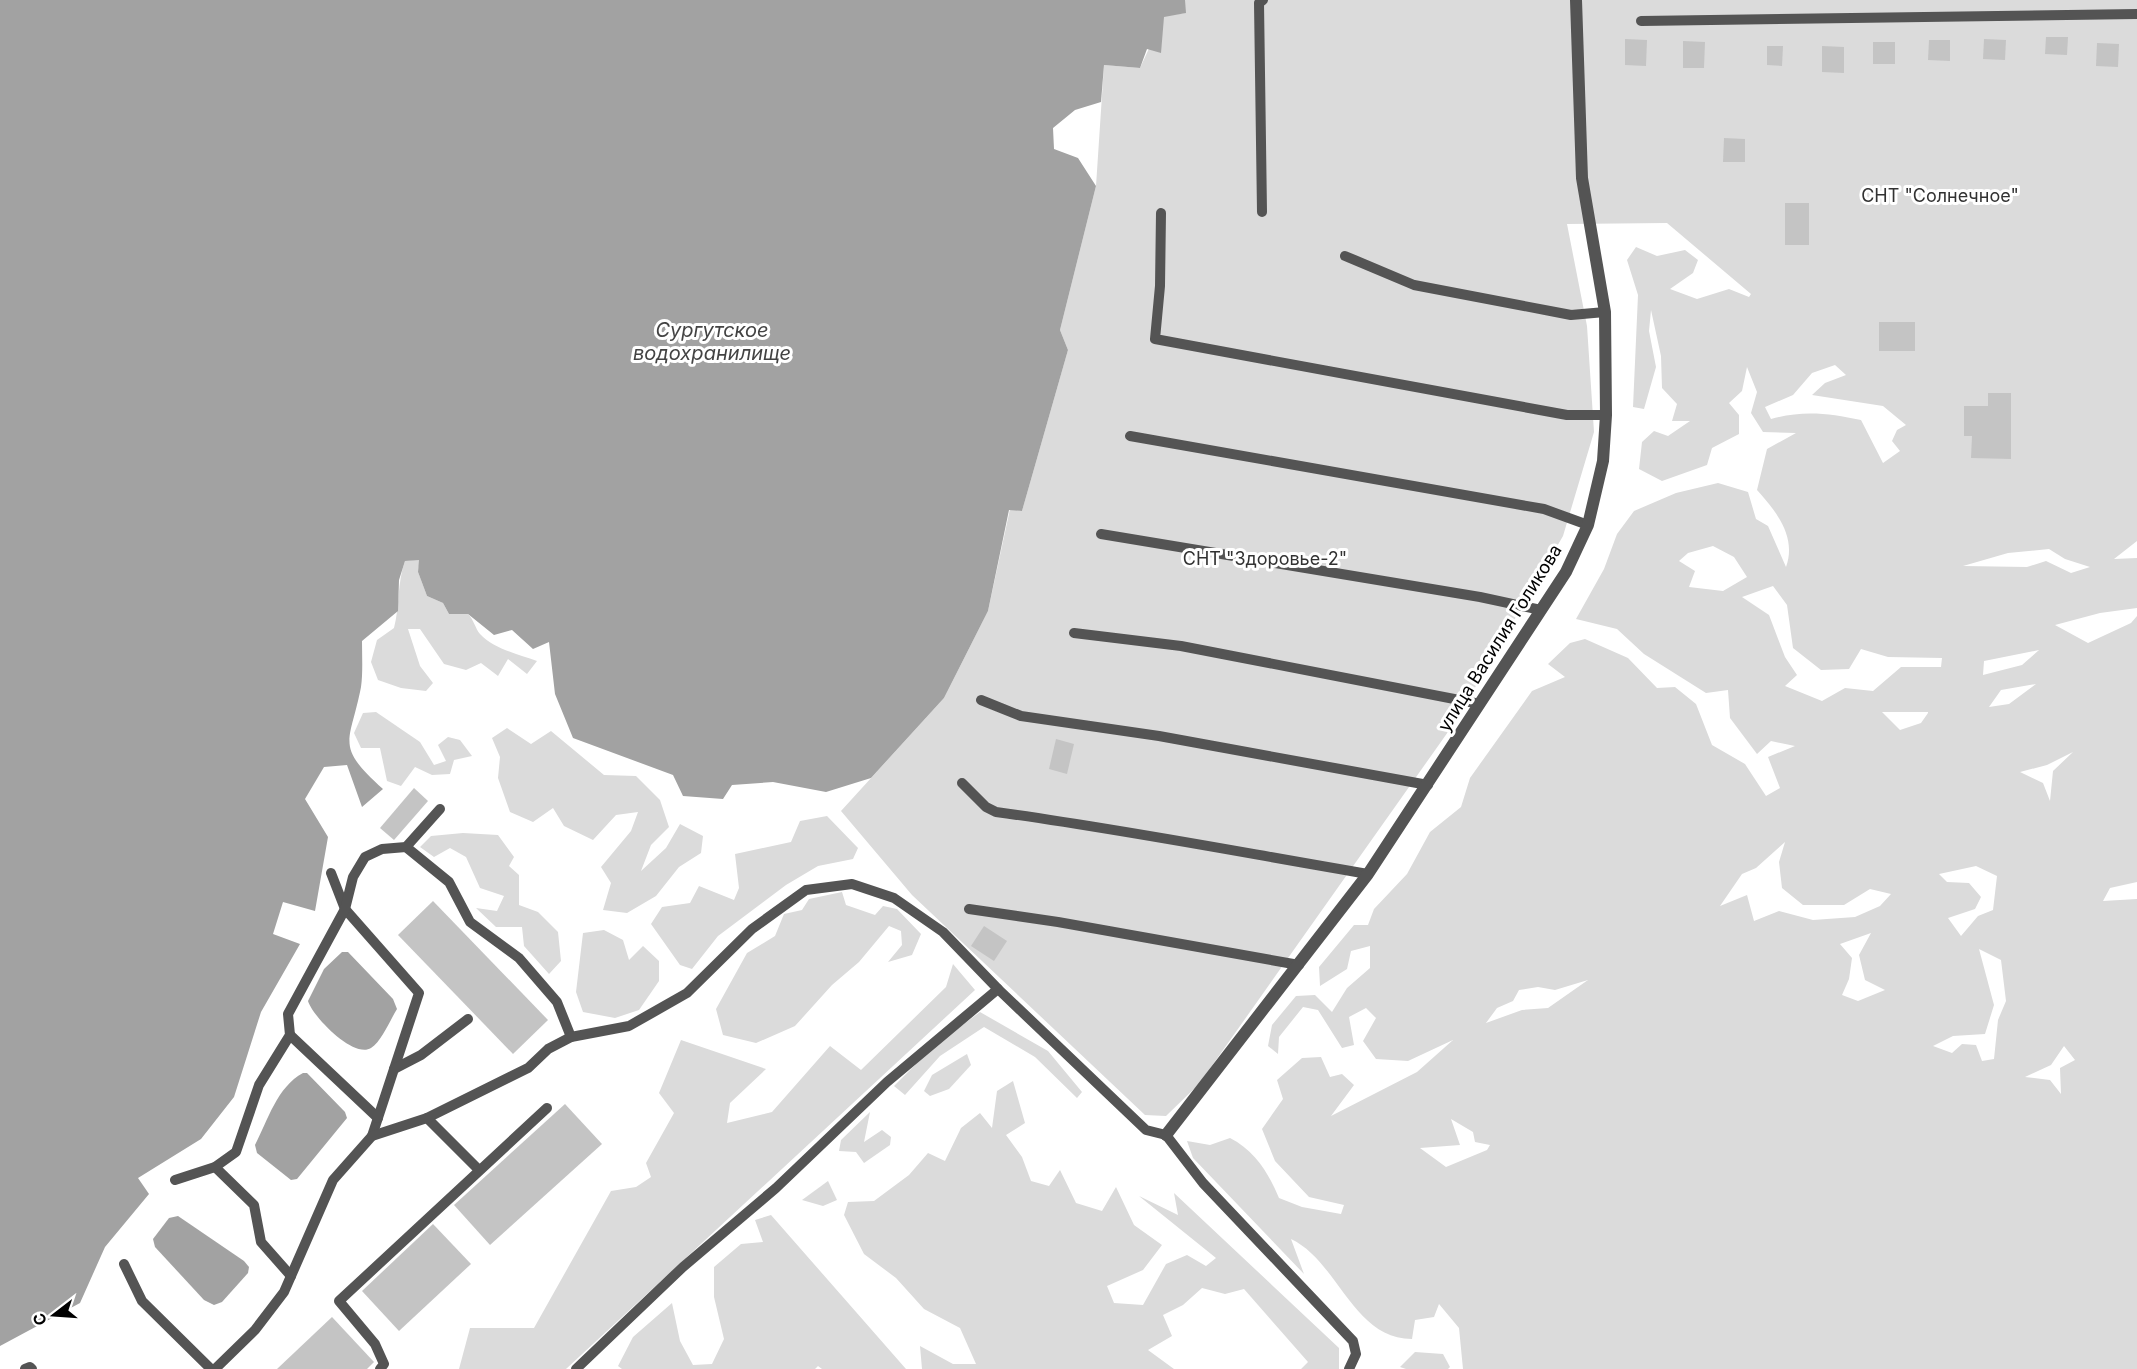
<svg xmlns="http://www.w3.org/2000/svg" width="2137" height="1369" font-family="Inter,sans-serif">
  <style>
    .green { fill: #dbdbdb; fill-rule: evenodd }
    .water { fill: #a2a2a2 }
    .building { fill: #c4c4c4 }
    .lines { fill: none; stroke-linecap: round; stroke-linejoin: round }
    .service { stroke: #545454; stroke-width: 10 }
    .minor { stroke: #545454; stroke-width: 12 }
    .labels { text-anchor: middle; stroke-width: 6; stroke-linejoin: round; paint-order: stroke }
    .park-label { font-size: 18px; fill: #323232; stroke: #fff }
    .street-label { font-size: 18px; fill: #000; stroke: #fff }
    .water-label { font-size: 20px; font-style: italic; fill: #434343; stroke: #fff }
  </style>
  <rect width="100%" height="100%" fill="#fff"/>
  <!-- green -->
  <g class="green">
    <path d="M1185,0H2137V541L2114,559L2137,558V608L2100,613L2055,625L2088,643L2131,623L2137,616V882L2110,888L2103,901L2137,899V1369H1463L1459,1328L1439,1304L1434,1317L1415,1320L1412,1339C1353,1339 1338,1261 1291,1239L1304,1274L1193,1158L1187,1141L1210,1145L1230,1138C1255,1151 1268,1172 1279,1198L1302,1207L1341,1214L1344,1205L1309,1197L1275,1161L1262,1129L1283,1099L1277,1080L1302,1058L1321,1057L1330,1077L1342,1074L1354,1085L1331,1116L1417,1072L1453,1040L1408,1061L1376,1059L1363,1041L1376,1018L1366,1008L1349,1017L1354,1045L1342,1048L1318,1010L1303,1007L1279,1037L1278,1054L1268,1046L1272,1025L1296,996L1315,995L1332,1012L1347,988L1370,968V946L1351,951L1347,969L1320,986L1319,967L1354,925H1368L1374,909L1407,874L1430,832L1461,807L1470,778L1532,691L1565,677L1548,664L1570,643L1585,639L1628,658L1657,688L1675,687L1696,704L1712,745L1745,764L1766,796L1780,788L1768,757L1795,746L1771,741L1757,754L1730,718L1728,690L1706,693L1644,654L1617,629L1576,619L1604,569L1617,534L1634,511L1676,493L1718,483L1748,492L1756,519L1768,526L1786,567C1797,537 1776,511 1757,490L1767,449L1796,433L1763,432L1751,413L1757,392L1747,367L1742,391L1729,403L1739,415V434L1712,448L1707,465L1662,481L1639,469L1642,442L1654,431L1668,436L1690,421H1672L1677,404L1662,388L1661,356L1651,310L1649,331L1656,367L1644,409L1633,407L1638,295L1627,260L1636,247L1657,256L1685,250L1698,260L1693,273L1670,289L1697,299L1729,289L1749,297L1751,294L1667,223L1567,224L1587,326L1594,432L1563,536L1455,722L1199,1084L1166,1116L1145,1115L912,895L841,811L944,698L988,611L1010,509L1022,511L1068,350L1060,330L1096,186L1104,65L1140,68L1164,16L1185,13ZM1835,365L1846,375L1825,383L1812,395L1883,406L1906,425L1897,430L1892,441L1900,451L1883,463L1861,420C1829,413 1802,410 1771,419L1765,407L1793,395L1812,373ZM1713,546L1734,557L1747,577L1723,591L1689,587L1695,571L1679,561L1688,553ZM2049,549L2065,559L2090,567L2071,573L2046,561L2027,567L1963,566L2008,553ZM1773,586L1787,605L1793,648L1821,670L1849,669L1861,649L1888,657L1942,658L1941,667H1901L1873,691L1845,688L1822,701L1785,686L1797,675L1785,657L1769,615L1742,597ZM2039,650L2022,665L1983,675L1984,661ZM2036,684L2009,704L1989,707L2001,690ZM1882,712H1928V713L1921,723L1900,730ZM2073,752L2053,771L2050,801L2043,783L2020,772L2047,765ZM1785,842L1779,862L1782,888L1803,905H1844L1870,889L1891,894L1880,906L1855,917L1813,920L1779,911L1754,921L1747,895L1720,906L1742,874L1756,868ZM1976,866L1997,876L1993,910L1978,916L1961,936L1948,918L1975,909L1981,897L1969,883L1947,882L1939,874ZM1871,933L1859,955L1865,980L1885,990L1858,1001L1842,995L1849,979L1852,958L1840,944ZM1979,949L2001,960L2006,1001L1998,1020L1994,1059L1982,1061L1976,1045L1962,1044L1952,1053L1933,1046L1953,1036L1985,1034L1994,1005ZM1588,980L1548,1008L1522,1010L1486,1023L1497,1008L1513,1001L1519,990L1538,987L1555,990ZM2064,1046L2075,1060L2060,1068L2061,1094L2050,1080L2025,1077L2051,1065ZM1451,1119L1473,1132L1475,1142L1490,1145L1487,1150L1446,1167L1420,1148L1460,1145Z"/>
    <path d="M420,559L418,572L427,596L443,603L449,614H468C474,620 475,628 480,634C494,649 518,654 537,661L527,674L508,659L498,676L481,663L466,670L444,664L420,629H408L420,666L433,683L426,691L401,688L378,680L371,662L377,640L394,628C400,605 397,583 405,561Z"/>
    <path d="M376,712L420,742L434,765L446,761L438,745L448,737L460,740L472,756L454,760L450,774L432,775L415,767L401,786L387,781L380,748H361L354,733L363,713Z"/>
    <path d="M507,728L531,744L551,731L604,775L636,776L660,800L669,827L651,845L641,871L666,848L680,824L703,836L701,853L679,867L656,896L627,913L603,910L611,883L601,867L631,831L638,812L616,815L593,840L564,826L553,808L533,822L510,812L498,778L500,757L492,738Z"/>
    <path d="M827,816L858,848L853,859L818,866L786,885L718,936L692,969L680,965L651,924L662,907L690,903L699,886L734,900L739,888L735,854L791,842L800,821Z"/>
    <path d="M463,833L498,835L514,857L509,866L519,875V905L538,912L558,932L561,961L549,974L524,946L522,927H496L476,908L497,911L504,896L480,888L466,857L450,848L434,857L420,847L431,836Z"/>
    <path d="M842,892L846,905L875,915L883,906L897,909L921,934L912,955L888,962L902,945L901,931L889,926L859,962L832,985L795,1026L756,1043L723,1035L716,1009L747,953L775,936L784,914L802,910L809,899Z"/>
    <path d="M604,930L623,940L629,960L643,946L659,961V981L639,1010L615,1018L583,1012L576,992L583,933Z"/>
    <path d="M953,964L975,990L566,1369H459L470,1328H534L611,1191L636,1187L651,1177L646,1163L674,1113L659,1093L681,1040L766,1069L730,1103L727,1123L772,1112L830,1046L861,1070L946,987Z"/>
    <path d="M980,1012L1048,1051L1082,1092L1077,1098L1035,1057L984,1027L940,1056L905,1095L894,1086L933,1047Z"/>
    <path d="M967,1054L971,1065L949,1089L930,1096L924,1091L932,1075Z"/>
    <path d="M1013,1081L1025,1123L1006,1135L1022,1157L1031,1181L1049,1186L1060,1170L1076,1203L1102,1211L1116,1187L1134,1225L1162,1245L1143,1270L1107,1286L1114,1303L1143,1305L1166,1264L1187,1255L1206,1266L1216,1258L1139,1196L1178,1215L1174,1193L1339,1348V1369H1301L1308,1362L1244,1289L1225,1294L1202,1288L1183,1305L1163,1315L1172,1336L1148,1350L1174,1369H922L920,1346L953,1364H976L960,1328L924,1309L896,1278L864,1254L844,1215L848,1202L874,1201L909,1175L928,1153L945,1161L961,1128L980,1113L992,1128L997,1091Z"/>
    <path d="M870,1112L864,1142L882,1130L891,1137L890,1145L864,1163L856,1152L839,1151L841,1140Z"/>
    <path d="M828,1181L837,1200L823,1206L802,1200Z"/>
    <path d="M771,1215L906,1369H822L818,1366L815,1369H622L618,1366L633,1337L672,1303L680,1341L693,1365L712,1364L724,1339L714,1297V1267L741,1244L763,1242L755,1220Z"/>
    <path d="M1415,1352L1443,1354L1450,1367L1448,1369H1406L1400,1367Z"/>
  </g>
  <!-- water -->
  <g class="water">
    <path d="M0,0H1185L1186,13L1164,17L1161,53L1147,49L1140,68L1104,65L1101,102L1075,110L1053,128L1054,149L1078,158L1096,186L1060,330L1068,350L1022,511L1009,510L988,611L944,698L871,778L826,792L773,782L732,785L723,799L683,796L673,775L573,738L555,694L549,642L533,649L512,630L494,635L468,614H449L443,603L427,596L418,572L419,560L405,561L399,580L398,611L362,641C362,656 363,673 361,687C350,744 334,745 383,789L362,807L347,765L324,767L305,799L328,837L315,911L283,902L273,934L300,944L261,1012L234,1097L201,1139L138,1178L149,1194L105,1247L80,1303L0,1346Z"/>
    <path d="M342,952H348L393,999L397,1009C390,1020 382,1041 371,1048C354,1059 313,1017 308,1001L324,969Z"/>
    <path d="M303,1073H307L345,1112L347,1118L297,1179L291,1180L257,1153L255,1145C268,1120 277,1087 303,1073Z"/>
    <path d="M178,1216L244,1261L249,1267L248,1273L222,1302L214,1305L204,1300L155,1247L153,1239L169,1218Z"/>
  </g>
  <!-- building -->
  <g class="building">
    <path d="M2046,37H2068L2067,55L2045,54Z"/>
    <path d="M1625,39L1647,40L1646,66L1625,65Z"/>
    <path d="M1984,39L2006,40L2005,60L1983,59Z"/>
    <path d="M1929,40H1950V61L1928,60Z"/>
    <path d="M1683,41L1705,42L1704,68H1683Z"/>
    <rect x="1873" y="42" width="22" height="22"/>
    <path d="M2097,43L2119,44L2118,67L2096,66Z"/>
    <path d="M1767,46H1783L1782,66L1767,65Z"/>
    <path d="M1822,46L1844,47V73L1822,72Z"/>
    <path d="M1724,138L1745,139V162H1723Z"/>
    <rect x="1785" y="203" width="24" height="42"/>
    <rect x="1879" y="322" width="36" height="29"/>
    <path d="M1988,393H2011V459L1971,458L1972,436H1964V406H1988Z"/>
    <path d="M1056,739L1074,744L1067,774L1049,769Z"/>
    <path d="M414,788L428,801L394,840L380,828Z"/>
    <path d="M433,901L548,1020L513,1054L398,935Z"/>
    <path d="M984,926L1007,941L994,961L971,946Z"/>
    <path d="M565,1104L602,1144L490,1245L454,1205Z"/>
    <path d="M433,1224L471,1264L399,1331L362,1291Z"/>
    <path d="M332,1317L374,1362L367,1369H277Z"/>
  </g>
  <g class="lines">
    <!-- service -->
    <g class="service">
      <path d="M1641,21L2137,14"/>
      <path d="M1262,212L1259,3L1263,0"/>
      <path d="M1161,213L1160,286L1155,339L1567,415H1606"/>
      <path d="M1345,256L1414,285L1571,315L1605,312"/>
      <path d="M1130,436L1544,509L1588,525"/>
      <path d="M1101,534L1480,597L1541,610"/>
      <path d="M1074,633L1181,646L1480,704"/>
      <path d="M981,700L1021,716L1159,736L1428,785"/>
      <path d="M962,783L986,807L996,812C1121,829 1244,853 1368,874"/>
      <path d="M406,847L449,882L470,922L519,958L557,1002L571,1037"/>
      <path d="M331,873L345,909L419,993L372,1136"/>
      <path d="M969,909L1058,922L1299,965"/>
      <path d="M290,1035L378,1118"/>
      <path d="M394,1069L421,1055L468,1019"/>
      <path d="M427,1118L478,1169"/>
      <path d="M215,1167L254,1205L261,1242L291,1276"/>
      <path d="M175,1180L215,1167L236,1152L259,1085L290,1035L288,1014L345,909L353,877L365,857L382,849L406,847L440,809"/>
      <path d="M124,1264L142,1301L211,1369"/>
      <path d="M25,1369L30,1367L32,1369"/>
      <path d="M215,1369L255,1330L284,1292L333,1180L372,1136L427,1118L528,1068L548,1049L571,1037L629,1026L687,993L752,929L806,890L852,884L894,898L943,932L998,989L1146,1130L1166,1135L1203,1183L1353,1341L1356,1354L1349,1369"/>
      <path d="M380,1369L384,1364L375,1344L339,1301L547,1108"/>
      <path d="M576,1369L683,1267L776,1188L887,1082L998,989"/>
    </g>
    <!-- minor -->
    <path class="minor" d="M1166,1135L1368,874L1566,572L1588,525L1603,461L1606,415L1605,312L1582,178L1576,0"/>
  </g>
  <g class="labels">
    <!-- park labels -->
    <g class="park-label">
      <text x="1940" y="202">СНТ "Солнечное"</text>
      <text x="1265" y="565">СНТ "Здоровье-2"</text>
    </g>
    <!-- street labels -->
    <g class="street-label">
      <text transform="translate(1500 638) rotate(-58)" y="6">улица Василия Голикова</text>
    </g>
    <!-- water labels -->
    <g class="water-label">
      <text x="712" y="337">Сургутское<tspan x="712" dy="23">водохранилище</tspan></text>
    </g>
  </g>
  <!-- north arrow -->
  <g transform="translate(54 1315) rotate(253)" stroke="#ffffff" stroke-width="4.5" paint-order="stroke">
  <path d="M0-4.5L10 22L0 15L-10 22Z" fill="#000000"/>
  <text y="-9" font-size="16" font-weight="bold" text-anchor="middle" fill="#000000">С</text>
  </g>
</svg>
